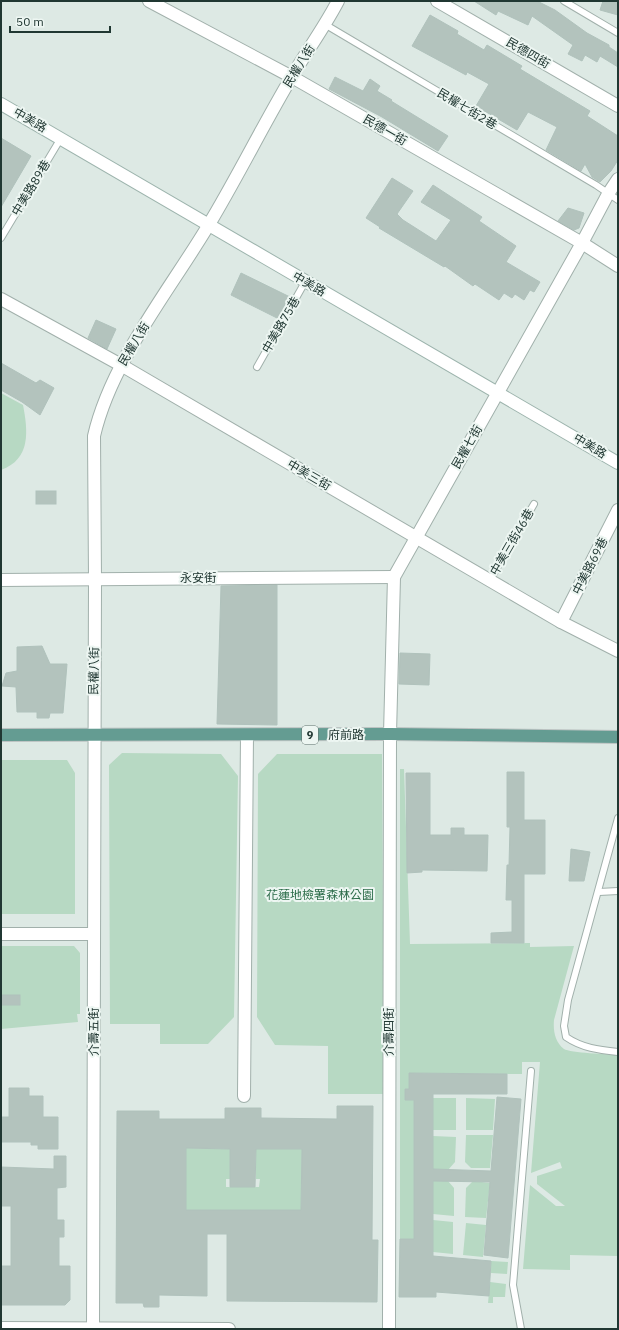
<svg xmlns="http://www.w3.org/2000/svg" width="619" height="1330" font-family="'IBM Plex Sans','Noto Sans TC',sans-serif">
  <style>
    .green { fill: #b7d9c3 }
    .building { fill: #b3c3bd; stroke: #b0c2bc; fill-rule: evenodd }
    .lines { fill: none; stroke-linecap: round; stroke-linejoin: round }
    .lane-casing { stroke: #a1b0ab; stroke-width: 8 }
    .street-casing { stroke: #a1b0ab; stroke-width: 14 }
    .secondary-casing { stroke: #9db4ad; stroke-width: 14 }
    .primary-casing { stroke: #bcc3c2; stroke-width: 14 }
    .lane { stroke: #fff; stroke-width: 6 }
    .street { stroke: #fff; stroke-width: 12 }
    .secondary { stroke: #fff; stroke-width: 12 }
    .primary { stroke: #649c92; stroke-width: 12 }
    .labels { text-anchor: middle; stroke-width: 4; stroke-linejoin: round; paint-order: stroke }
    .shield { fill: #edf6f2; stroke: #5e706c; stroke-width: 1 }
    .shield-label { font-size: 11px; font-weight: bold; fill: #203732 }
    .street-label { font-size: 12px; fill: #203732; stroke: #edf6f2 }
    .park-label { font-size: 12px; fill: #2c6c49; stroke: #edf6f2 }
  </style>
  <rect width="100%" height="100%" fill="#dde9e4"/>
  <!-- green -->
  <g class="green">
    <path d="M1,393L23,405C28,431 31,459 1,470Z"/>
    <path d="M122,753L221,754L238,776L234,1017L208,1044H160V1024H110L109,765Z"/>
    <path d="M277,754H382L384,1094H328V1046L275,1045L257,1017L258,774Z"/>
    <path d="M1,760H67L75,773V914H1Z"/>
    <path d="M400,769H404L410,944L530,943V947L574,946L554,1020C553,1031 555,1042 564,1049C570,1053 609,1054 618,1055V1256L570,1255V1270L523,1269L530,1185L556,1206H565L537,1184V1176L562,1168L560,1162L531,1173L540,1062H522V1074L409,1073L414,1089H405V1099L414,1100V1237H428V1239H400Z"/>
    <path d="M1,946H74L80,953V1014H77L78,1022L1,1029Z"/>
    <rect x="433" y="1098" width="23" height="32"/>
    <path d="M466,1098L495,1099L493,1130H466Z"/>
    <path d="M466,1135H493L490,1168H471L465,1162Z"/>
    <path d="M433,1136L456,1137L455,1162L448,1170L433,1169Z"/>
    <path d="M186,1148L230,1149V1179H226V1187H259L260,1179H256V1149H302L301,1210H186Z"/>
    <path d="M433,1181H448L454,1188V1216L433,1214Z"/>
    <path d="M473,1181L490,1183L486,1218L465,1217L466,1188Z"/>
    <path d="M433,1220L453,1222V1254L433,1252Z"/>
    <path d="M466,1223L486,1225L483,1257L463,1255Z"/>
    <path d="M491,1261L508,1262L507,1274L491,1273Z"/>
    <path d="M490,1282L506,1284L505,1297H493V1303H488Z"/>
  </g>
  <!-- building -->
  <g class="building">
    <path d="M474,1H537L555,10L587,33L609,45V47L618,53V67L600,56L597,62L585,55L582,61L568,54L573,45L532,16L528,25L498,11L496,15Z"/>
    <path d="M603,1H618V15L600,10Z"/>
    <path d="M430,15L458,31L457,34L484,50L487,45L522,66L520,69L590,111L587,116L618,136V160L611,171L600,182L592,177L585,164L581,171L546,150L557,127L528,112L517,130L476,106L489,84L467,72L466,75L412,46Z"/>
    <path d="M335,77L363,91L370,79L380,86L377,91L392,100L391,101L448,136L438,151L382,117L329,89Z"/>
    <path d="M1,138L31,156L1,207Z"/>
    <path d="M392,178L413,191L397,214L403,220L436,241L451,220L421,202L433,185L482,217L479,221L516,246L506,262L540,282L534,292L530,290L524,300L515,294L512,298L504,293L499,300L475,284L473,286L445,266L444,267L379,228L380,227L366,218Z"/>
    <path d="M568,208L584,213L579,228L574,230L558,221Z"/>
    <path d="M241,273L290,297L279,319L231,295Z"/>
    <path d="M96,320L116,329L107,349L88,338Z"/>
    <path d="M1,363L36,383L40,380L54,388L40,415L22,402L1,390Z"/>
    <rect x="36" y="491" width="20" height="13"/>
    <path d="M277,585V725L217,724L221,586Z"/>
    <path d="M42,646L50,664H67L63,713H50L49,718H37V712H17L16,687L2,686L6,673L17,671V647Z"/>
    <path d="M400,653L430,654L429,685L399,684Z"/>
    <path d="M507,772H524V820H545V874H524V943H491V933L512,932V900H506L507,865H509L510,827H507Z"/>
    <path d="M406,773H430V835H451V828H464V835H488L487,871L422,870V872L407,873Z"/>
    <path d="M571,849L590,852L584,881H569Z"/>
    <rect x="1" y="995" width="19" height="10"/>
    <path d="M409,1073L507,1074V1094H433V1169L491,1171L497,1097L521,1099L508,1258L484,1255L490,1182L433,1181V1256L491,1261L489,1296L436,1292V1297H399L400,1239H414V1100H405V1089H409Z"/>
    <path d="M9,1088H29V1096H43V1117H58V1149H38V1145H31V1142H1V1117H9Z"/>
    <path d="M337,1106H373L372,1240H378L377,1302L227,1301V1234H207V1296L159,1295V1307H144L143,1303H116L117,1111H159V1119H225V1108H261V1118L337,1119ZM186,1148L230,1149V1187H255L256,1149H302L301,1210H186Z"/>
    <path d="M54,1156H66V1187L57,1188V1220H64V1237H59V1266H70V1300L65,1305H1V1266H11V1206H1V1167L54,1169Z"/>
  </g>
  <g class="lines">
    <defs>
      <g id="lane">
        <path d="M564,1L618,33"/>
        <path d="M326,25L596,185L618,200"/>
        <path d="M1,238L61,138"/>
        <path d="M257,367L305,282"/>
        <path d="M490,580L534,504"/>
        <path d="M618,818L568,1000L564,1026L566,1037C582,1048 599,1050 618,1052"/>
        <path d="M599,892L618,891"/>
        <path d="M521,1329L513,1285L531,1071"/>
      </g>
      <g id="street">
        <path d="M149,1L292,77L582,243L618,266"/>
        <path d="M437,1L618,106"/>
        <path d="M1,299L121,365L561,622L618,651"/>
        <path d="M1,580L394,577"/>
        <path d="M561,622L618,510"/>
        <path d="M1,934H94"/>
        <path d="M244,1096L247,735"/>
        <path d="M1,1328L229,1329"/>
        <path d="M93,1329L95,579L94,436C111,362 169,291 208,226C237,178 262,127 291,78C306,52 324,28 338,1"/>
        <path d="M389,1329L390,734L394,577L582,243L608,194L618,179"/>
      </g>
      <path id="secondary" d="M1,104L618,463"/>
      <path id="primary" d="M1,735L390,734L618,737"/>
    </defs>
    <!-- lane casing -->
    <use href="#lane" class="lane-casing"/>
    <!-- street casing -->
    <use href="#street" class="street-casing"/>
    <!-- secondary casing -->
    <use href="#secondary" class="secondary-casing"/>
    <!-- primary casing -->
    <use href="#primary" class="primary-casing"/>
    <!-- lane -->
    <use href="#lane" class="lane"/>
    <!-- street -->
    <use href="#street" class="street"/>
    <!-- secondary -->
    <use href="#secondary" class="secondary"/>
    <!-- primary -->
    <use href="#primary" class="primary"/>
  </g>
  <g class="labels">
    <!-- shield labels -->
    <rect class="shield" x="302" y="726" width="16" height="18" rx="3"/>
    <g class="shield-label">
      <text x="310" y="739">9</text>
    </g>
    <!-- street labels -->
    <g class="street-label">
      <text transform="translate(528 53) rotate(30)" y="4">民德四街</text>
      <text transform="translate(299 66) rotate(-58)" y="4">民權八街</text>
      <text transform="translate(467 109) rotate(31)" y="4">民權七街2巷</text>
      <text transform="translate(30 120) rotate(30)" y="4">中美路</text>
      <text transform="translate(385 130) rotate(30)" y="4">民德一街</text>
      <text transform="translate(31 188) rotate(-59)" y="4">中美路89巷</text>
      <text transform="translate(309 284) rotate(30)" y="4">中美路</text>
      <text transform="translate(281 325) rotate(-60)" y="4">中美路75巷</text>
      <text transform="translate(134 344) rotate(-59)" y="4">民權八街</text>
      <text transform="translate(590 446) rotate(31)" y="4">中美路</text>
      <text transform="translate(467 447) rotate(-60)" y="4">民權七街</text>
      <text transform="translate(309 475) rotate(30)" y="4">中美三街</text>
      <text transform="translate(512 542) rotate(-60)" y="4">中美三街46巷</text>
      <text transform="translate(590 566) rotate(-63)" y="4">中美路69巷</text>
      <text x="198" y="582">永安街</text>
      <text transform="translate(94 671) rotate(-89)" y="4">民權八街</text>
      <text x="346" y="739">府前路</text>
      <text transform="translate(94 1032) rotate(-90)" y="4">介壽五街</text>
      <text transform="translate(389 1032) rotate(-90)" y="4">介壽四街</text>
    </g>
    <!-- park labels -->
    <g class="park-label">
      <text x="320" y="899">花蓮地檢署森林公園</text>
    </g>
  </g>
  <!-- border -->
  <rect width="619" height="1330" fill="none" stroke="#203732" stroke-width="4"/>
  <!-- scale -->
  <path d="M10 26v6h100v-6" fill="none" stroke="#203732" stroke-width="2"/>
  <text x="16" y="26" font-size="12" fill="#203732" stroke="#edf6f2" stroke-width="3" paint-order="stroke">50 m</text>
</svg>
